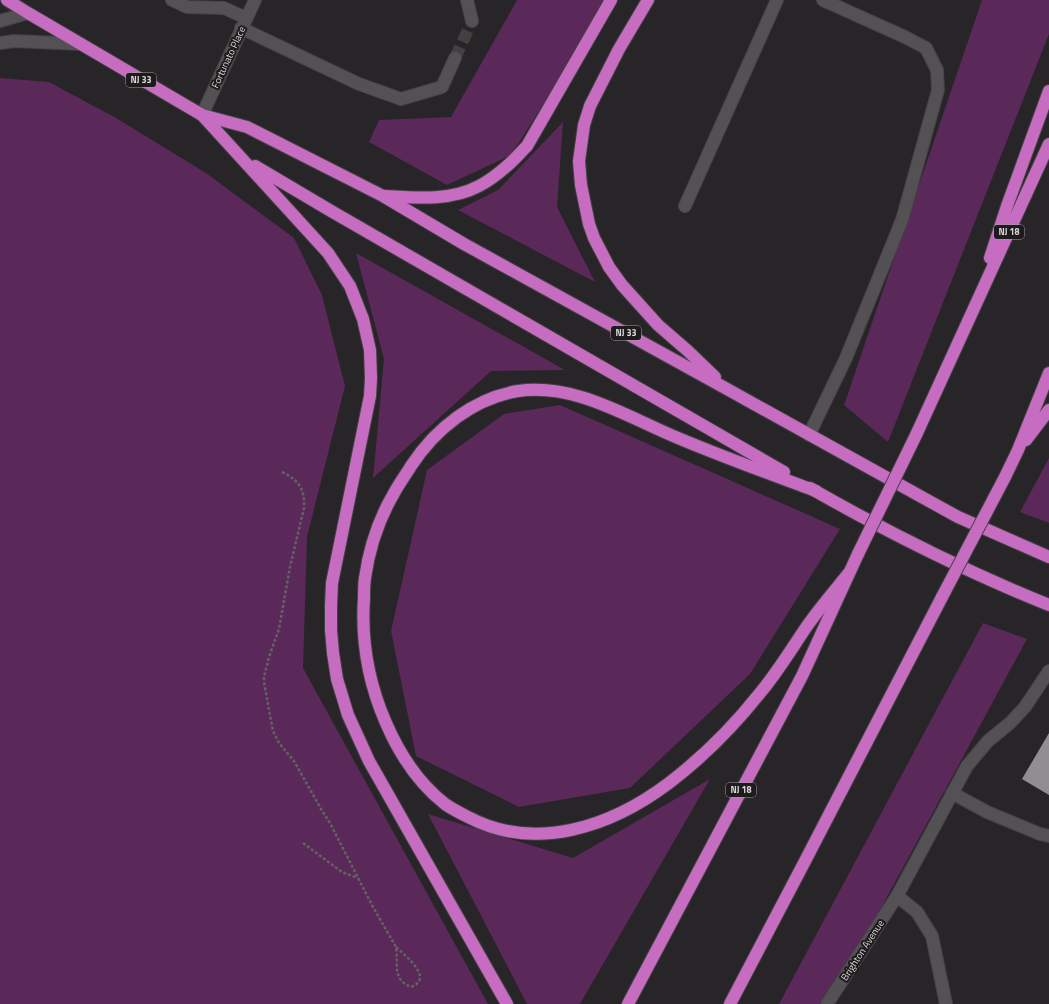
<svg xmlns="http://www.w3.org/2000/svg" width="1049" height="1004" font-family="'Titillium Web',sans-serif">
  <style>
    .green { fill: #5a2859 }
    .building { fill: #918e91 }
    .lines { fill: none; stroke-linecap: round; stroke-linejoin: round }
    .minor-tunnel { stroke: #424041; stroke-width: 12; stroke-dasharray: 12 6; stroke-linecap: butt }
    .minor-casing { stroke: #444244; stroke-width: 14 }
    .highway-casing { stroke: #444244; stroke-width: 14 }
    .path { stroke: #646263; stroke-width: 2.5; stroke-dasharray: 3 2; stroke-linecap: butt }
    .minor { stroke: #545154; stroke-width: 12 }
    .highway { stroke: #c66dc2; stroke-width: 12 }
    .highway-bridge-casing { stroke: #444244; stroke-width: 14; stroke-linecap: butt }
    .highway-bridge { stroke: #c66dc2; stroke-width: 12 }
    .labels { text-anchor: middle; stroke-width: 4; stroke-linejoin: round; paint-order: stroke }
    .shield { fill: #1e1b1d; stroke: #a09e9f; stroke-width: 1 }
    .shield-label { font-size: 9px; font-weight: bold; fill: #d8d6d7 }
    .street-label { font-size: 10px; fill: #d8d6d7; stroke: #1e1b1d }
  </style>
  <rect width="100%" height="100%" fill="#272527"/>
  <!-- green -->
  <g class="green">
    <path d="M517,0H610L511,155L447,185L369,142L379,120L451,117Z"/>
    <path d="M982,0H1049V34L888,442L844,405Z"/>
    <path d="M0,78L49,82L116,118L206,173L294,238L322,295L345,386L307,537L303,668L488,1004H0Z"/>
    <path d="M563,122L557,207L595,282L458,210L498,190Z"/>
    <path d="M356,253L565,370L491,371L373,478L384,359Z"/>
    <path d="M560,405L840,529L750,674L630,788L519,807L416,756L391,631L427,470L504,414Z"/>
    <path d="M1049,458V523L1020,512Z"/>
    <path d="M983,623L1027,639L829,1004H779Z"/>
    <path d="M710,779L580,1004H527L428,814L573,858Z"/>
  </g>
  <!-- building -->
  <path class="building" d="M1049,733V795L1022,779Z"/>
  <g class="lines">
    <!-- minor-tunnel -->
    <path class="minor-tunnel" d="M455,58L472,21"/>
    <defs>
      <g id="minor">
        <path d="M172,0L187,7L224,8L246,18"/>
        <path d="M467,0L472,21"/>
        <path d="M0,21L28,13"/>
        <path d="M241,28L359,84L401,99L442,87L455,58"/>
        <path d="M0,43L14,41L81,44"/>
        <path d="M202,115L255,0"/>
        <path d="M685,206L777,0"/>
        <path d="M809,435L846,358L902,220L938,90L937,70L926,48L905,37L823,0"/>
        <path d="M952,793L987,812L1040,834L1049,836"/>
        <path d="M897,896L917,912L932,936L946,1004"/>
        <path d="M827,1004L897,896L967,766L988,741L1010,723L1025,707L1049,671"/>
      </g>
      <g id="highway">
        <path d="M7,0L28,13L202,115L247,127L383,196L464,244L727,389L938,506L958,517L1049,557"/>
        <path d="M648,0L619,49L590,106L584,125L579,161L581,185L589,224L594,238L609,267L622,285L658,325L688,351L715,377"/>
        <path d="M202,115L328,253L350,286L363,319L370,350L371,378L370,396L332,583L331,605V630L333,653L337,679L348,715L369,761L507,1004"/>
        <path d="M255,166L331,211L784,472"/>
        <path d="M385,196C417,198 451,201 479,186C489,181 499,173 507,166C514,160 520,153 527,146L611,0"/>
        <path d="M990,258L1007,206L1049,91"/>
        <path d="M917,433L1049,144"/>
        <path d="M1026,440L1049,410"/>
        <path d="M1005,477L1018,450L1049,373"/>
        <path d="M810,488C887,532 967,572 1049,605"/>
        <path d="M816,491C770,474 723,457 678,438C627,417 576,383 518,391C474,398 435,429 411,466C405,476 398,485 393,495C379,519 369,550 365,578C364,584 364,591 364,598C361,642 368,682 386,723C399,753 418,783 445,804C452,809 460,813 468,817C536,853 612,826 669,783C703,757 734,726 760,693C776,674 789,653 803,632C816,612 833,593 848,574"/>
        <path d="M628,1004L802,676L858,554"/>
        <path d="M730,1004L804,863L942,597"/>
      </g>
    </defs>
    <!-- minor casing -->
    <use href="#minor" class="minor-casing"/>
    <!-- highway casing -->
    <use href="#highway" class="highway-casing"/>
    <!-- path -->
    <g class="path">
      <path d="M282,472C299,480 305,489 304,508L290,567L279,629L269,657L264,677V682L270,715L273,731L279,743L294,761L321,809L330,823L373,907L396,947C399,964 391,979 411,987C435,978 404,955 396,947"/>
      <path d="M303,843L342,872L358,878"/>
    </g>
    <!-- minor -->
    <use href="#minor" class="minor"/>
    <!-- highway -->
    <use href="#highway" class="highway"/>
    <defs>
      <g id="highway-bridge">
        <path d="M858,554L917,433"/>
        <path d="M942,597L1005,477"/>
      </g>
    </defs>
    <!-- highway-bridge casing -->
    <use href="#highway-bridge" class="highway-bridge-casing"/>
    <!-- highway-bridge -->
    <use href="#highway-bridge" class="highway-bridge"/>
  </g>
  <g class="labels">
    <!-- shield labels -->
    <g class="shield">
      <rect x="126" y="73" width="30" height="14" rx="3"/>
      <rect x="994" y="225" width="30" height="14" rx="3"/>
      <rect x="611" y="326" width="30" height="14" rx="3"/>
      <rect x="726" y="783" width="30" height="14" rx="3"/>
    </g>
    <g class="shield-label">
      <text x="141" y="83">NJ 33</text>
      <text x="1009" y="235">NJ 18</text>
      <text x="626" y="336">NJ 33</text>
      <text x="741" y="793">NJ 18</text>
    </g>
    <!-- street labels -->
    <g class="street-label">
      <text transform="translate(228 57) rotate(-65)" y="4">Fortunato Place</text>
      <text transform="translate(862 950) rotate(-57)" y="4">Brighton Avenue</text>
    </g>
  </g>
</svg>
